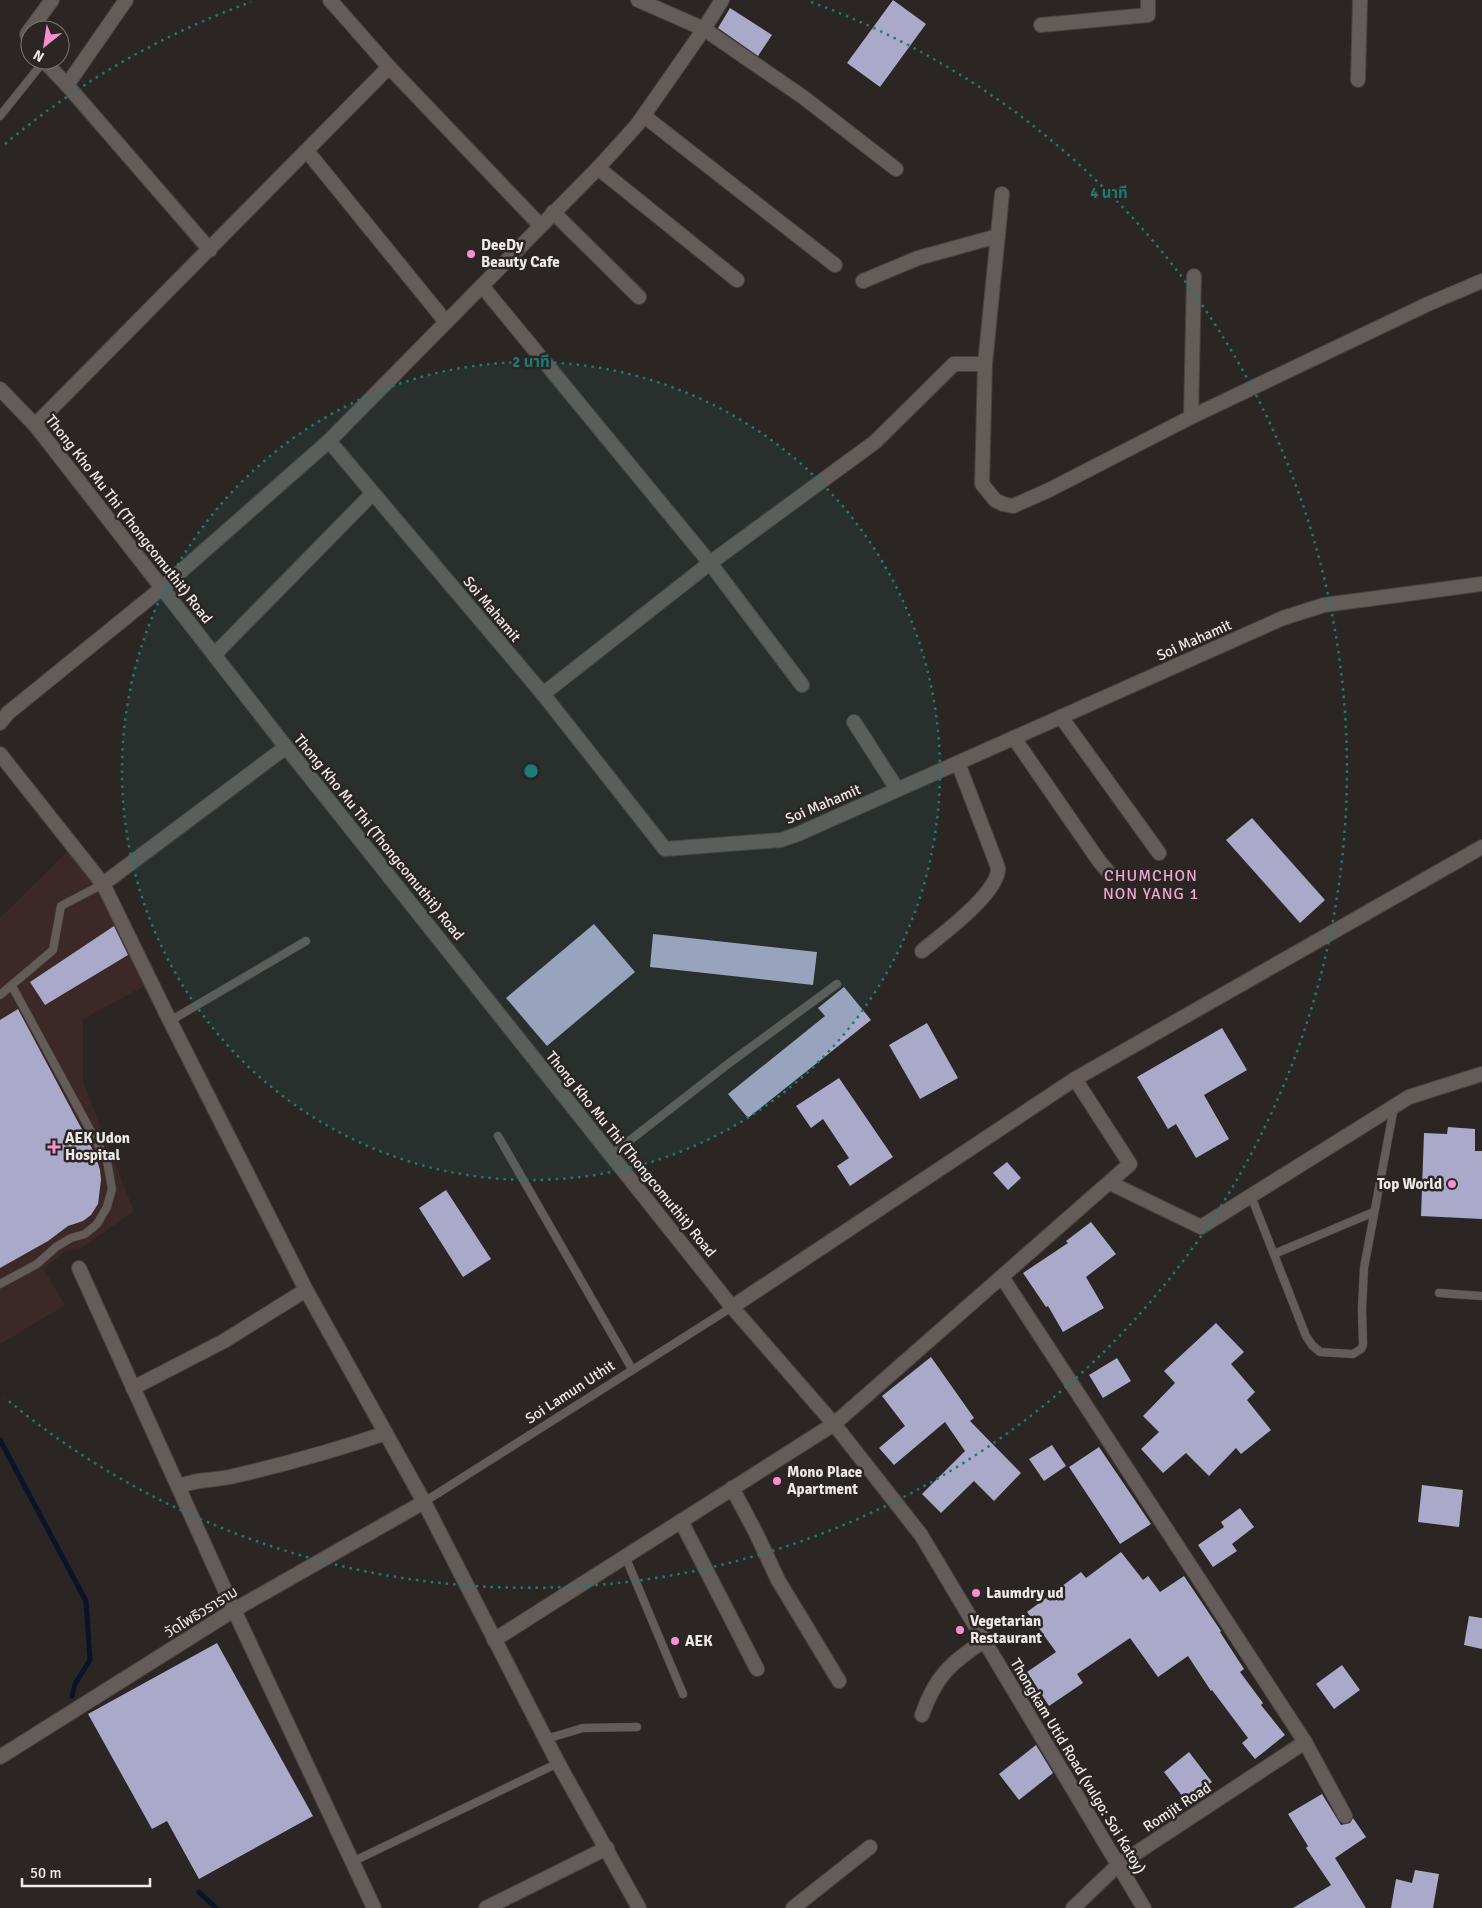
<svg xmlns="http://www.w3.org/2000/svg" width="1482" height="1908" font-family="Signika,'Noto Sans Thai',sans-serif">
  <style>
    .medical { fill: #3c2827 }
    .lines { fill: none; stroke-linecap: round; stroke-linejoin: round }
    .stream { stroke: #091429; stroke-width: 5 }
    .building { fill: #aaa9c9 }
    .service-casing { stroke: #484341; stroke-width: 9 }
    .minor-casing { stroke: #484341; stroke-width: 16 }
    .service { stroke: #635c59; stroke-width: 8 }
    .minor { stroke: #635c59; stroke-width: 14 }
    .ring { fill: none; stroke: #1a7c74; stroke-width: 2.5; stroke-dasharray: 2.5 5 }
    .poi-dot { fill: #f790ce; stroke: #2b2523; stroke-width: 2 }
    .labels { text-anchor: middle; stroke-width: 5; stroke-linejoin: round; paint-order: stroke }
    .poi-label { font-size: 15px; font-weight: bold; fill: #eeeae8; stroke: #2b2523; text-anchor: start }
    .street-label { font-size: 15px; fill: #eeeae8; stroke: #2b2523 }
    .neighbourhood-label { font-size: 16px; letter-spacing: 1px; fill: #f0a7d1; stroke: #2b2523 }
    .centre { fill: #1a7c74; stroke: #2b2523; stroke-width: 2.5 }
    .ring-label { font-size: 15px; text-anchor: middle; font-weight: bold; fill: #1a7c74; stroke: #2b2523; stroke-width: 5; stroke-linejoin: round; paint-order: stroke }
  </style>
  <rect width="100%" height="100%" fill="#2b2523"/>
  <!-- medical -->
  <path class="medical" d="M70,849L97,888L146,985L83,1019V1082L134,1211L80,1249L66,1251L43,1268L65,1305L0,1344V918Z"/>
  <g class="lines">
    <!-- stream -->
    <g class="stream">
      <path d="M0,1440L86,1601L90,1660L75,1684L72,1696"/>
      <path d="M199,1892L216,1908"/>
    </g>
  </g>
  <!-- building -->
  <g class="building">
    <path d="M893,0L926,24L880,87L847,63Z"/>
    <path d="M730,8L772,35L758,56L718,28Z"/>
    <path d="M1252,818L1325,900L1300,923L1226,840Z"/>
    <path d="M594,924L635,972L547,1046L506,998Z"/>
    <path d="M114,926L128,955L45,1005L30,982Z"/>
    <path d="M653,934L817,952L813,985L650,967Z"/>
    <path d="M844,987L871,1020L748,1118L728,1094L825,1016L818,1008Z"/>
    <path d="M18,1009L95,1154L100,1170L101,1180L98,1204L91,1215L83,1221L68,1226L48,1241L0,1268V1020Z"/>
    <path d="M927,1023L958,1078L920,1099L889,1045Z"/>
    <path d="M1222,1028L1247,1070L1204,1095L1229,1139L1196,1158L1176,1124L1168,1129L1137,1077Z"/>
    <path d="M839,1078L893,1157L850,1186L837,1166L849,1158L823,1119L811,1128L796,1106Z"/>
    <path d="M1448,1127L1475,1129V1151H1482V1219L1421,1216L1424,1133L1447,1134Z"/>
    <path d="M1007,1162L1021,1178L1008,1190L993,1173Z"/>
    <path d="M446,1190L491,1259L463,1277L419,1208Z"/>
    <path d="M1091,1222L1116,1254L1086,1277L1104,1308L1063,1332L1048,1306L1046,1307L1023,1273L1068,1243L1066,1241Z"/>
    <path d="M1216,1323L1244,1352L1231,1364L1255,1392L1247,1400L1271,1430L1241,1454L1236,1448L1209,1476L1186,1453L1163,1473L1141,1449L1159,1432L1143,1416L1175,1383L1164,1371Z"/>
    <path d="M931,1357L974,1418L970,1421L1021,1473L994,1501L974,1481L941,1513L922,1494L965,1451L945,1422L894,1465L879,1448L905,1426L882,1396Z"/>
    <path d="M1117,1358L1131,1381L1103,1398L1089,1375Z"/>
    <path d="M1052,1445L1066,1466L1044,1481L1029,1459Z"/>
    <path d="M1099,1447L1151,1524L1120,1544L1069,1467Z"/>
    <path d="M1422,1485L1463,1490L1459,1527L1418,1522Z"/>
    <path d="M1240,1508L1254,1527L1232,1544L1237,1551L1213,1567L1198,1545L1224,1527L1221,1522Z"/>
    <path d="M1121,1552L1143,1580L1148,1576L1160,1592L1184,1576L1221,1631L1220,1632L1244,1669L1240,1672L1263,1703L1261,1705L1285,1735L1255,1759L1242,1743L1248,1738L1212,1690L1211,1691L1188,1656L1158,1677L1130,1638L1077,1674L1083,1683L1049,1706L1027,1672L1056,1652L1027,1612L1081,1572L1086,1578Z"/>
    <path d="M1469,1616L1482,1618V1649L1464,1645Z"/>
    <path d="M217,1643L313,1816L199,1879L167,1821L152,1829L88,1714Z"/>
    <path d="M1342,1665L1360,1690L1334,1709L1316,1684Z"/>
    <path d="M1036,1745L1053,1773L1019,1800L999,1774Z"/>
    <path d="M1189,1752L1212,1782L1186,1801L1164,1772Z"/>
    <path d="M1322,1794L1341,1825L1350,1823L1353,1818L1366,1837L1335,1858L1366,1908H1293L1331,1885L1306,1848L1308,1846L1288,1814Z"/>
    <path d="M1415,1870L1439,1874L1433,1908H1391L1396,1879L1412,1883Z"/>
  </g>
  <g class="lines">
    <defs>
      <g id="service">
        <path d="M0,116L44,61"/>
        <path d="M0,995L53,950L61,906L103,884"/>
        <path d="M170,1021L306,941"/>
        <path d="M498,1136L632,1369"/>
        <path d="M611,1155L728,1064L837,984"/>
        <path d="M1251,1196L1306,1336L1312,1345L1320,1352L1353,1354L1361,1349L1363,1345L1362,1309L1364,1268L1394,1107"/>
        <path d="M1274,1254L1374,1212"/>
        <path d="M0,1284L37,1264L56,1247L71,1238L85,1234L97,1224L107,1207L112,1189L107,1161L12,986"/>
        <path d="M1439,1293L1482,1296"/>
        <path d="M424,1502L732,1307"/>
        <path d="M625,1556L683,1694"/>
        <path d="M546,1739L583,1728L637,1727"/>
        <path d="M352,1862L558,1763"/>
      </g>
      <g id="minor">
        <path d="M330,0L389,67L540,225"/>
        <path d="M638,0L704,29L803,97L896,169"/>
        <path d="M1041,25L1148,15V0"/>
        <path d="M30,30L52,0"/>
        <path d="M30,30L27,34L30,44"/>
        <path d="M43,60L67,85L210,250"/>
        <path d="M1358,80L1360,0"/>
        <path d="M67,85L126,0"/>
        <path d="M644,116L835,265"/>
        <path d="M307,151L446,322"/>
        <path d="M598,168L737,280"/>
        <path d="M553,212L639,297"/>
        <path d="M863,281L918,258L998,236"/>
        <path d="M482,286L710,563L802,685"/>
        <path d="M985,364L1002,194"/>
        <path d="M0,389L35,425L286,747L732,1307L834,1424L921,1535L1144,1908"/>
        <path d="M1191,417L1194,276"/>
        <path d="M35,425L389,67"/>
        <path d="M329,441L543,694L665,849L781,840L798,834L1283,618L1324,605L1482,584"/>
        <path d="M214,655L372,494"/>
        <path d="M543,694L710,563L875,442L954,364H985L982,484L995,500L1003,504L1013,506L1049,490L1191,417L1428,304L1482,281"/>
        <path d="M1061,717L1159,853"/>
        <path d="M854,722L897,789"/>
        <path d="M0,723L8,713L162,588L329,441L598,168L637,125L704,29L722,0"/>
        <path d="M1014,738L1099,861L1110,874"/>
        <path d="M0,754L103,884L170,1021L306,1290L424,1502L558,1763L639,1908"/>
        <path d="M103,884L286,747"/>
        <path d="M922,951C941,935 999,893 998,868C997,865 995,860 994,857L958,763"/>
        <path d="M1110,1183L1201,1227L1409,1097L1482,1074"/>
        <path d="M79,1268L234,1610L374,1908"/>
        <path d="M1002,1277L1305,1742L1345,1816"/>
        <path d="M732,1307L1075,1079L1482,847"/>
        <path d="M133,1388L224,1341L306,1290"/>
        <path d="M178,1487C197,1478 214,1481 234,1476C286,1464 336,1450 386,1433"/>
        <path d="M732,1488L756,1533L778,1580L839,1681"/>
        <path d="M681,1521L757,1669"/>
        <path d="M494,1640L834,1424L1130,1164L1075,1079"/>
        <path d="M922,1715C935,1677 951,1662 984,1641"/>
        <path d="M0,1757L234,1610L424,1502"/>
        <path d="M486,1908L607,1848"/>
        <path d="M793,1908L870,1847"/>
        <path d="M1073,1908L1118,1865L1305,1742"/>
      </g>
    </defs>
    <!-- service casing -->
    <use href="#service" class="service-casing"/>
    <!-- minor casing -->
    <use href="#minor" class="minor-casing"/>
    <!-- service -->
    <use href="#service" class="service"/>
    <!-- minor -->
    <use href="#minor" class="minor"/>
  </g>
  <!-- distance rings -->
  <circle cx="531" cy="771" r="409" fill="#1a7c74" fill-opacity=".12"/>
  <g class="ring">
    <circle cx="531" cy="771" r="409"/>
    <path d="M5 144A818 818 0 0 1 251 2M811 2A818 818 0 1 1 5 1398"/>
  </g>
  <!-- markers -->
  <g class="poi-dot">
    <circle cx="471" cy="254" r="5"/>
    <path d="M51.5 1139.5h5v5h5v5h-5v5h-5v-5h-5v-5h5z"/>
    <circle cx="1452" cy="1184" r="5"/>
    <circle cx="777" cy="1481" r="5"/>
    <circle cx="976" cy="1593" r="5"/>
    <circle cx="960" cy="1630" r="5"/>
    <circle cx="675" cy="1641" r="5"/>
  </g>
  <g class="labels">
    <!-- poi labels -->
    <g class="poi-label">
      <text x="481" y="250">DeeDy<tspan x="481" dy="17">Beauty Cafe</tspan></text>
      <text x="65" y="1143">AEK Udon<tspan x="65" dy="17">Hospital</tspan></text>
      <text x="1442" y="1189" text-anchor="end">Top World</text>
      <text x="787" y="1477">Mono Place<tspan x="787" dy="17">Apartment</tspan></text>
      <text x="986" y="1598">Laumdry ud</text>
      <text x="970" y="1626">Vegetarian<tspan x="970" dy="17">Restaurant</tspan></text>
      <text x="685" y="1646">AEK</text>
    </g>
    <!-- street labels -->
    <g class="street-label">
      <text transform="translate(129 519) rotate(52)" y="5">Thong Kho Mu Thi (Thongcomuthit) Road</text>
      <text transform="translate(492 609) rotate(50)" y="5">Soi Mahamit</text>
      <text transform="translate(1194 640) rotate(-24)" y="5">Soi Mahamit</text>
      <text transform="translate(823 804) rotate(-23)" y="5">Soi Mahamit</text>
      <text transform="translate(379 837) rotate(51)" y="5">Thong Kho Mu Thi (Thongcomuthit) Road</text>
      <text transform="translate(631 1154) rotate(51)" y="5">Thong Kho Mu Thi (Thongcomuthit) Road</text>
      <text transform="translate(570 1392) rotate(-33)" y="5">Soi Lamun Uthit</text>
      <text transform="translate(201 1612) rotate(-32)" y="5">วัดโพธิวราราม</text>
      <text transform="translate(1078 1766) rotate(59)" y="5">Thongkam Utid Road (vulgo: Soi Katoy)</text>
      <text transform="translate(1177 1807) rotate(-33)" y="5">Romjit Road</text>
    </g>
    <!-- neighbourhood labels -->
    <g class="neighbourhood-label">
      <text x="1151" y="881">CHUMCHON<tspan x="1151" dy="18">NON YANG 1</tspan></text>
    </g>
  </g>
  <circle cx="531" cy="771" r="8" class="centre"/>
  <g class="ring-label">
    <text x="1109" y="198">4 นาที</text>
    <text x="531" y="367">2 นาที</text>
  </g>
  <!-- north arrow -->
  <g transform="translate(45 45) rotate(210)"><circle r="24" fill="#2b2523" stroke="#797472"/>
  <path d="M0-4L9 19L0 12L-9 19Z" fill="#f790ce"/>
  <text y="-8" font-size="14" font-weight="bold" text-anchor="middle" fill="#eeeae8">N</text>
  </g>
  <!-- scale -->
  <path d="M22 1878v8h128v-8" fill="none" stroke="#eeeae8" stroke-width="2.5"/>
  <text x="30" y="1878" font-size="15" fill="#eeeae8" stroke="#2b2523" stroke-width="4" paint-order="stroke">50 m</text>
</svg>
